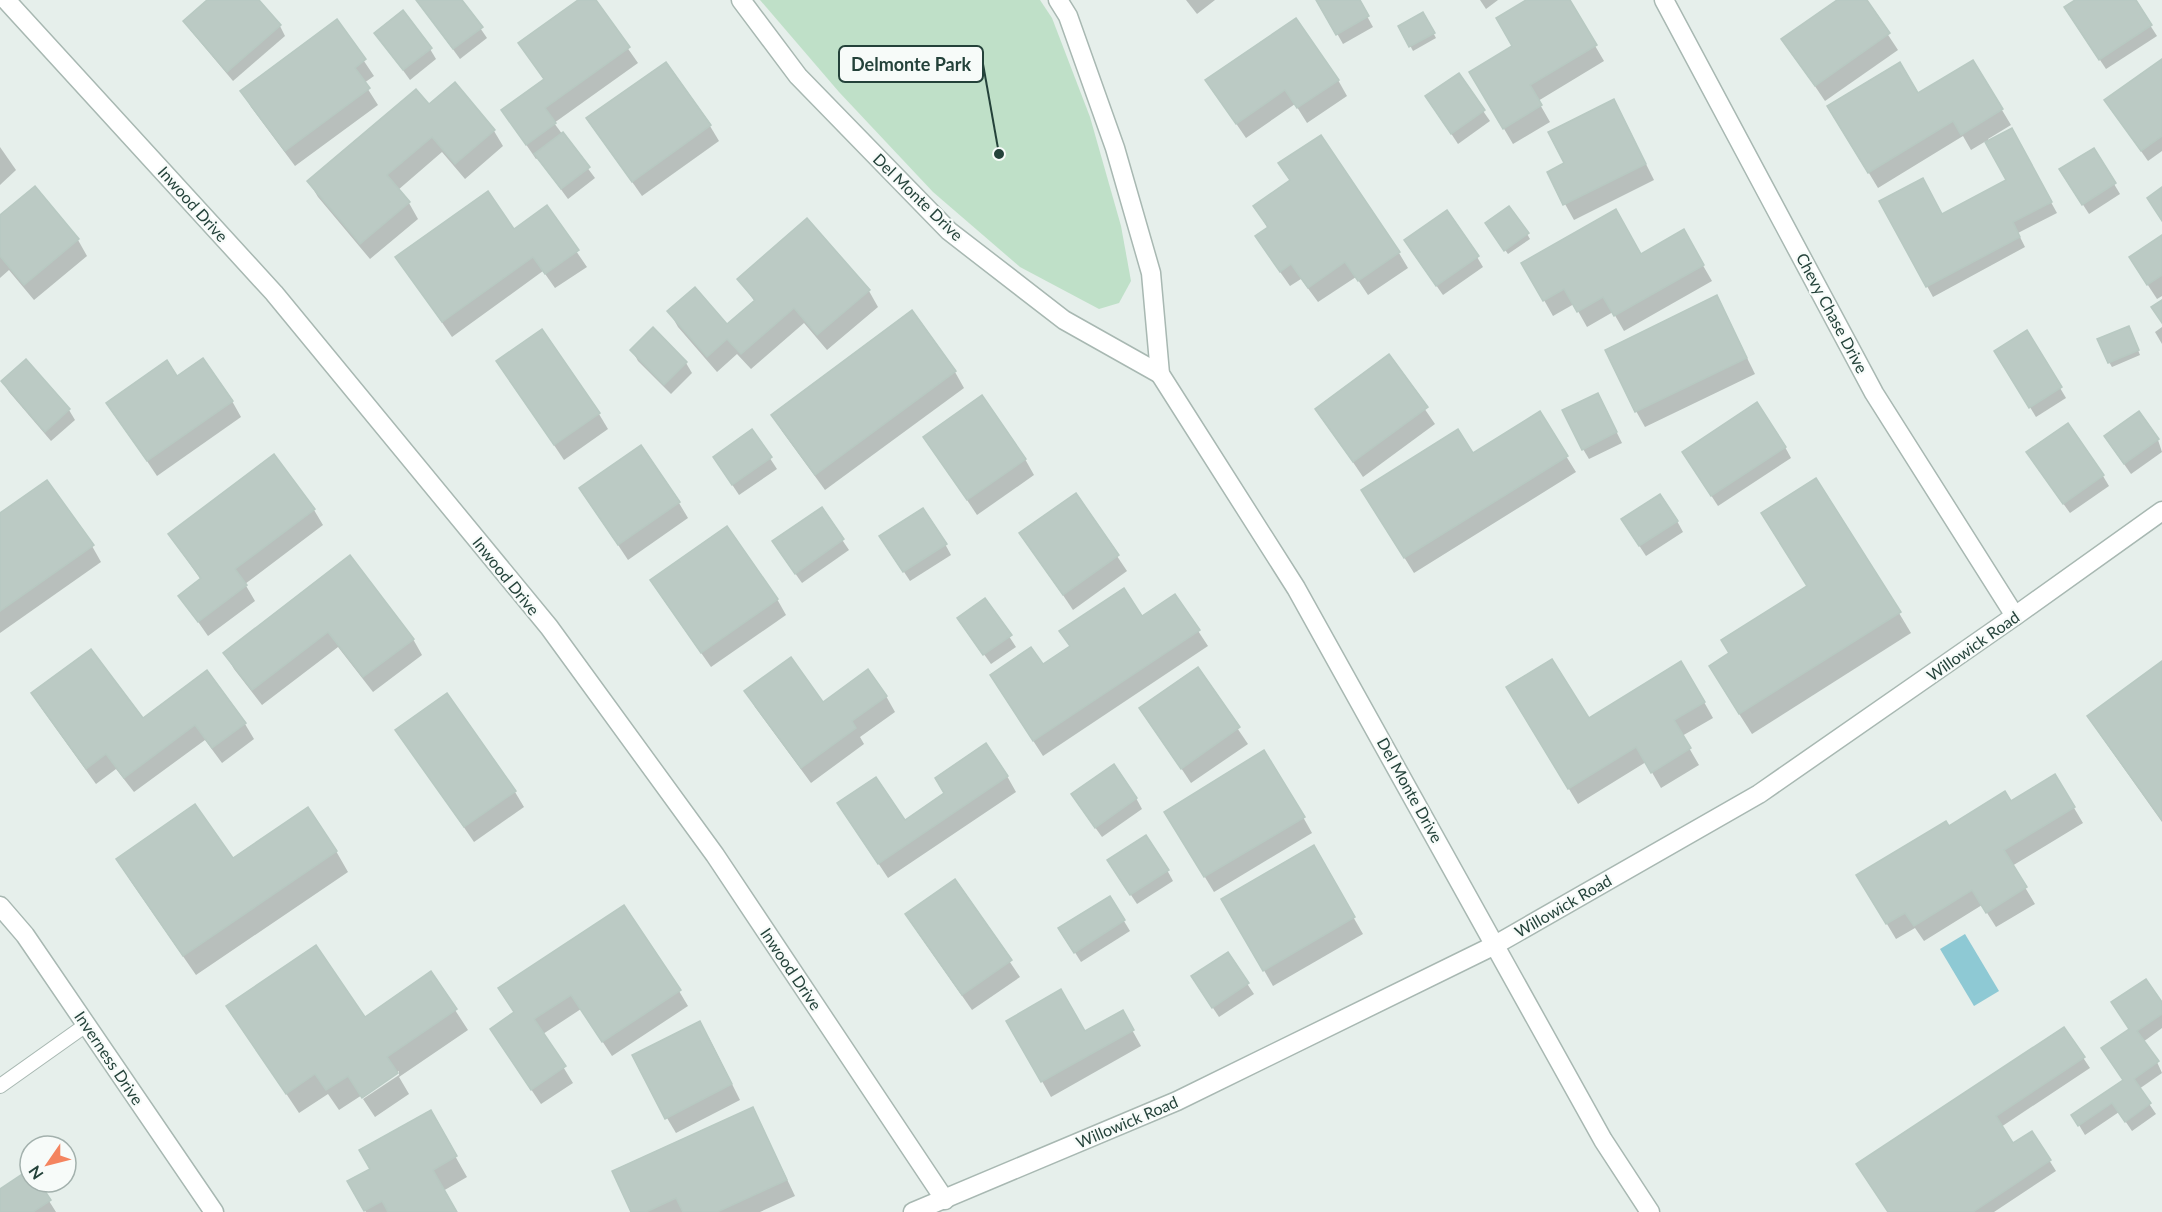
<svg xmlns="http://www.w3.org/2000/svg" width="2162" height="1212" font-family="Lato,sans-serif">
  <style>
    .green { fill: #bfe0c8 }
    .water { fill: #8ec9d4 }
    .shadow { fill: #0003 }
    .building { fill: #bbcac4; stroke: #b8c9c2; stroke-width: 1.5 }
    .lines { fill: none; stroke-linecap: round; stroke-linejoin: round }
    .service-casing { stroke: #a8b8b2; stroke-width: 16 }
    .minor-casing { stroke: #a8b8b2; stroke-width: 21 }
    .tertiary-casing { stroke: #a8b8b2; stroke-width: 21 }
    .service { stroke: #fff; stroke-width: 14 }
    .minor { stroke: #fff; stroke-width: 18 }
    .tertiary { stroke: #fff; stroke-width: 18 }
    .labels { text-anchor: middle; stroke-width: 4.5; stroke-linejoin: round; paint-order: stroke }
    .street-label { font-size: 16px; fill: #24423a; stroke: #f7fbf9 }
    .leader { fill: none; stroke: #24423a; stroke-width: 2 }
    .callout-dot { fill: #24423a; stroke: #f7fbf9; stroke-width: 2 }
    .callout { fill: #f7fbf9; stroke: #24423a; stroke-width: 2 }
    .callout-label { font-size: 18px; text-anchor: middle; font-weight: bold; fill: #24423a }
  </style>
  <rect width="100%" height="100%" fill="#e6efeb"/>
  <!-- green -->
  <path class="green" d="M760,0H1040L1052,18L1090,117L1121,226L1131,281L1119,303L1099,309L1020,267L933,192L839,92Z"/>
  <!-- water -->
  <path class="water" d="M1965,934L1999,991L1974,1006L1940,949Z"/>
  <!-- shadow -->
  <g class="shadow">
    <path d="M209,0H257L280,26L285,36L233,81L191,31L185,21Z"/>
    <path d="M417,0H461L487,38L460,59Z"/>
    <path d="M580,0H594L638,63L554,123L595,178L568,199L538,158L536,159L503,111L545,81L520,44Z"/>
    <path d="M1186,0H1215L1197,14Z"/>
    <path d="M1318,0H1358L1373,27L1343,44Z"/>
    <path d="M1480,0H1498L1486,9Z"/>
    <path d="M1529,0H1568L1604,61L1538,101L1550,122L1513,144L1471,73L1514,46Z"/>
    <path d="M1840,0H1865L1898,50L1825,101L1783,39Z"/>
    <path d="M2078,0H2134L2157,36L2106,69L2072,18Z"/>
    <path d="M1423,14L1436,38L1413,51L1400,26Z"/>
    <path d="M337,21L374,76L364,83L378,105L295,166L251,107L242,91Z"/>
    <path d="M376,33L430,49L436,59L410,80Z"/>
    <path d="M2162,61V151L2148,161L2112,110Z"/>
    <path d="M1973,62L2011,125L1988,139L1989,142L2011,130L2057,213L2018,233L2025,247L1933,297L1881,202L1942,216L2008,181L1986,141L1971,150L1963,136L1878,188L1838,122L1918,95Z"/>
    <path d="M1458,75L1490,121L1458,144L1427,97Z"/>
    <path d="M1338,80L1347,96L1307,123L1295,104L1246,138L1207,81Z"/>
    <path d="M429,106L494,131L503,146L465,179L442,152L398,190L409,203L418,219L370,259L318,197L309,182Z"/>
    <path d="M1622,116L1654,180L1574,220L1565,204L1566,164Z"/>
    <path d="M588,119L710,126L719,141L642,196Z"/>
    <path d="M0,147L16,170L0,185Z"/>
    <path d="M2067,180L2114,184L2120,194L2089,214Z"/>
    <path d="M35,188L78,240L87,256L34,300L9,270L0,278V217Z"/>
    <path d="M1255,206L1399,253L1408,268L1368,295L1356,277L1318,302L1301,279L1290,286L1266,252L1268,229Z"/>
    <path d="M546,207L587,267L555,288L543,271L452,337L397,257L514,231Z"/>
    <path d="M1489,228L1527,234L1530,239L1508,254Z"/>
    <path d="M1683,231L1712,281L1624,331L1613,312L1587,327L1574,304L1553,316L1523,263L1641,256Z"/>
    <path d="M2162,237V296L2157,299L2140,273Z"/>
    <path d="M1412,251L1477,257L1483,267L1443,295Z"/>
    <path d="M739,279L869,291L878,307L827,350L804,323L751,369L737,354L717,372L678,327L669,311L727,327L755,302Z"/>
    <path d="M1717,297L1755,374L1645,427L1636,411Z"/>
    <path d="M912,312L955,372L964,388L825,490L782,431L773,415Z"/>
    <path d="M2162,327V344L2155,332Z"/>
    <path d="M2027,332L2066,398L2036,417L1996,351Z"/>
    <path d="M2131,333L2140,355L2112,367L2109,362Z"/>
    <path d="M632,350L686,363L692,373L671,394L638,361Z"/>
    <path d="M1389,357L1435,424L1363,477L1317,409Z"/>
    <path d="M498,362L599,414L608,429L564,460Z"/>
    <path d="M3,382L69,410L75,420L51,441L9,392Z"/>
    <path d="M232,401L241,417L157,476L108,403Z"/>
    <path d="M1603,405L1622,443L1589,459L1583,449Z"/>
    <path d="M1539,413L1576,472L1414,573L1372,506L1472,455Z"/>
    <path d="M2139,413L2158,440L2162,452L2131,474L2112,447Z"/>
    <path d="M752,431L777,469L739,495L721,468Z"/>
    <path d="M925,437L1025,459L1034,475L977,515Z"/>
    <path d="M1785,447L1791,458L1718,506L1690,463Z"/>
    <path d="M274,456L314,510L323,525L245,584L255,601L208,636L180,596L201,580L170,535Z"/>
    <path d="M2034,463L2103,476L2109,486L2070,513Z"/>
    <path d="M581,489L679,503L688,518L628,560Z"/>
    <path d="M1076,495L1127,571L1073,610L1021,533Z"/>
    <path d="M821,509L849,550L802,583L780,552Z"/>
    <path d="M0,515L92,546L101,562L0,633Z"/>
    <path d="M1677,521L1683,532L1646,556L1629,530Z"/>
    <path d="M945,544L951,555L910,581L887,546Z"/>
    <path d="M350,557L413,639L422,655L373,692L338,647L262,705L234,669L225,653Z"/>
    <path d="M1808,587L1899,613L1911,633L1752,734L1722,687L1731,654Z"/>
    <path d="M661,596L777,599L786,615L711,667Z"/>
    <path d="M1175,596L1208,646L1043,756L1001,691L1042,666L1142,618Z"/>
    <path d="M985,600L1016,647L991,664L965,628Z"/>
    <path d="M2162,663V822L2101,736L2089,716Z"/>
    <path d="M1197,669L1248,744L1191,783L1141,708Z"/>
    <path d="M746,691L823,704L886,696L895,712L860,737L864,744L811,783L755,707Z"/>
    <path d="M33,694L143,720L245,724L254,739L222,763L205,740L134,792L116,769L96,784L42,709Z"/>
    <path d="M1704,702L1713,718L1682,736L1699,765L1661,788L1646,762L1578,804L1517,703L1588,720Z"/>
    <path d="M397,730L515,792L524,807L474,842Z"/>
    <path d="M1007,776L1016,792L888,878L839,804L904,822Z"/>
    <path d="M2055,776L2083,823L2012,866L2035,904L1996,927L1982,905L1924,941L1915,928L1896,939L1858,876L1949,828L2010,803Z"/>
    <path d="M1136,798L1142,809L1102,837L1079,805Z"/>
    <path d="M1303,817L1312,833L1214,892L1175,828Z"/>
    <path d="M1313,847L1363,934L1273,986L1223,899Z"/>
    <path d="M336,851L348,872L196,975L130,880L118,859L232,860Z"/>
    <path d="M1167,870L1173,881L1137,904L1115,871Z"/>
    <path d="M955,881L1020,977L972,1010L916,930Z"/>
    <path d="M1110,898L1130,931L1081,962L1060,929Z"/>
    <path d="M1227,954L1254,994L1219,1017L1199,987Z"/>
    <path d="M431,973L468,1030L399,1077L409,1094L375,1117L363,1099L399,1075V1071L339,1110L328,1094L299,1113L228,1006L364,1019Z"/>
    <path d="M500,988L679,991L688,1006L612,1056L581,1009L543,1034L573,1083L541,1104L501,1045L515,1013Z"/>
    <path d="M2162,1004V1028L2143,1042L2157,1062L2162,1073L2139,1089L2156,1114L2132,1131L2119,1112L2085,1135L2079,1125L2124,1080L2109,1059Z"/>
    <path d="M1122,1012L1141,1046L1051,1097L1008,1021L1085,1033Z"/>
    <path d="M2064,1029L2090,1068L2001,1127L2013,1146L2032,1133L2056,1171L1994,1212H1889Z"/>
    <path d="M709,1038L740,1100L676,1133L667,1118Z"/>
    <path d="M753,1108L795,1196L760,1212H633Z"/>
    <path d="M430,1112L467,1177L443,1191L455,1212H366L349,1182L372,1169Z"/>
    <path d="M30,1172V1182H37L56,1212H0V1191Z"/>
  </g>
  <!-- building -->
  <g class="building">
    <path d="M207,0H259L281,25L227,72L183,21Z"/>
    <path d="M416,0H462L483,27L453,49Z"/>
    <path d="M578,0H596L630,47L545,108L556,123L526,145L501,110L544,79L518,43Z"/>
    <path d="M1316,0H1360L1369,16L1336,35Z"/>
    <path d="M1526,0H1570L1597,45L1530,85L1542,105L1503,129L1469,72L1512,46L1496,18Z"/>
    <path d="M1837,0H1867L1890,33L1815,86L1781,39Z"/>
    <path d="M2075,0H2136L2152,25L2099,60L2064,7Z"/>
    <path d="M403,10L432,48L403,70L374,33Z"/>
    <path d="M1423,12L1435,33L1409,47L1398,26Z"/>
    <path d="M1296,18L1339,80L1297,108L1285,90L1236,124L1205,80Z"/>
    <path d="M337,19L366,59L355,68L370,88L285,151L240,91Z"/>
    <path d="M2162,59V136L2141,151L2104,100Z"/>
    <path d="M1973,60L2003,109L1961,135L1953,121L1868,173L1827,106L1900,62L1918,93Z"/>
    <path d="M666,62L711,125L632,182L586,118Z"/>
    <path d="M1459,73L1485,110L1451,134L1425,96Z"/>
    <path d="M455,82L495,130L455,164L432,137L387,175L410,202L360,244L307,181L416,89L429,104Z"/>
    <path d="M1614,99L1646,164L1563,205L1547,172L1564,163L1548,132Z"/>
    <path d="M2012,128L2052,202L2013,222L2020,237L1926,287L1879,201L1923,178L1942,214L2006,180L1985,142Z"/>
    <path d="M563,132L590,167L561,189L534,154Z"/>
    <path d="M1321,135L1400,252L1358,281L1345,262L1308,288L1291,264L1280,272L1255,236L1268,227L1253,206L1290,180L1278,163Z"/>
    <path d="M2094,148L2116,183L2082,205L2059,169Z"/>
    <path d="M35,186L79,239L24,285L0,256V215Z"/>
    <path d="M2162,187V221L2147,198Z"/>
    <path d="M488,191L514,229L547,205L579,250L545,274L533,257L442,322L395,257Z"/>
    <path d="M1509,206L1529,233L1504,251L1485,223Z"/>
    <path d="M1616,209L1641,254L1684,229L1704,265L1614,316L1603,297L1577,312L1564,289L1543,301L1521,263Z"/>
    <path d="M1447,210L1479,256L1436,286L1404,240Z"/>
    <path d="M807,218L870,290L817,335L794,308L741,354L727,339L707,357L667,311L695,287L727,324L755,300L737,279Z"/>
    <path d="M2162,235V275L2147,285L2129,257Z"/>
    <path d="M1717,295L1747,358L1635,412L1605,350Z"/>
    <path d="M2162,300V323L2151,307Z"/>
    <path d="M912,310L956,371L815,475L771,415Z"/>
    <path d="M2129,326L2139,350L2108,363L2097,339Z"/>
    <path d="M653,327L687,362L664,385L630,350Z"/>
    <path d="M542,329L600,413L554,445L496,361Z"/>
    <path d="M2027,330L2062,387L2029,408L1994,351Z"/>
    <path d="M1389,354L1428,407L1353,462L1315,409Z"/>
    <path d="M203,358L233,401L147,461L106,403L167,360L177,376Z"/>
    <path d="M26,359L70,409L45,432L1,381Z"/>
    <path d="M1598,393L1617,432L1582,450L1562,410Z"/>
    <path d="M982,395L1026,459L967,500L923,437Z"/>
    <path d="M1757,402L1786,447L1711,496L1682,452Z"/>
    <path d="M1540,411L1568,456L1404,558L1361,490L1458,429L1473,453Z"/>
    <path d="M2139,411L2159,439L2124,464L2104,436Z"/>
    <path d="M2068,423L2104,475L2063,504L2026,452Z"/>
    <path d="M752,429L772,457L732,485L713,457Z"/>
    <path d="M641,445L680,502L618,545L579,488Z"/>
    <path d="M274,454L315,509L235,569L247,585L198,622L178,596L201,578L168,534Z"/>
    <path d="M1816,478L1901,612L1739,714L1709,666L1729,653L1721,640L1807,586L1761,513Z"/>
    <path d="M47,480L94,545L0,611V513Z"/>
    <path d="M1076,493L1119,555L1063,595L1019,533Z"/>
    <path d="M1660,494L1678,521L1639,546L1621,519Z"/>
    <path d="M822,507L844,539L795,574L772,541Z"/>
    <path d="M923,508L947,544L903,572L879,536Z"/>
    <path d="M727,526L778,599L701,653L650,580Z"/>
    <path d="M350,555L414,639L363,677L328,632L252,690L223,653Z"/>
    <path d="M1124,588L1142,616L1175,594L1200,630L1033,741L990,675L1031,647L1043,664L1070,646L1059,631Z"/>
    <path d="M985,598L1012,635L983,655L957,618Z"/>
    <path d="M91,649L143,718L207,670L246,723L212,748L195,725L124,778L106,754L86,769L31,693Z"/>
    <path d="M791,657L823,702L868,669L887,696L852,721L856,728L801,768L744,691Z"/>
    <path d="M1552,659L1589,718L1681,661L1705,702L1674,720L1691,748L1651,773L1636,747L1568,789L1506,687Z"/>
    <path d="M2162,661V820L2087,716Z"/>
    <path d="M1198,667L1240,727L1181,769L1139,708Z"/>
    <path d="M447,693L516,791L464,827L395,730Z"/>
    <path d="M986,743L1008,776L878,864L837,803L876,777L905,820L944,793L935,778Z"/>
    <path d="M1264,750L1305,817L1204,877L1164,812Z"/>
    <path d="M1114,764L1137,798L1095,828L1071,794Z"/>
    <path d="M2055,774L2075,807L2004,850L2027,887L1986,913L1972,890L1914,926L1905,913L1886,924L1856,875L1946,821L1949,826L2005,791L2011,801Z"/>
    <path d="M195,804L233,858L308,807L337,851L183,956L116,859Z"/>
    <path d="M1146,835L1169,870L1130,895L1107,860Z"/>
    <path d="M1314,845L1355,917L1263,971L1221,899Z"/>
    <path d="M955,879L1012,960L962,995L905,914Z"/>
    <path d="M1110,896L1125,920L1074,953L1058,928Z"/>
    <path d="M624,905L681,990L602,1042L571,995L534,1019L566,1066L531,1090L490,1029L514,1012L498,988Z"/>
    <path d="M316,945L365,1017L431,971L457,1009L387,1057L398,1073L362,1098L348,1076L326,1090L315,1074L286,1094L226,1006Z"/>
    <path d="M1228,952L1249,983L1212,1008L1191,976Z"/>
    <path d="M2146,979L2162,1002V1014L2137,1031L2159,1061L2134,1079L2151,1103L2125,1122L2112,1103L2078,1126L2071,1115L2123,1080L2101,1048L2129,1029L2111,1002Z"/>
    <path d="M1061,989L1085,1031L1123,1010L1134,1030L1041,1082L1006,1021Z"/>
    <path d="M700,1021L732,1084L665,1119L632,1055Z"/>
    <path d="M2064,1027L2085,1057L1996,1116L2013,1143L2032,1131L2051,1160L1973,1212H1888L1856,1164Z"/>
    <path d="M753,1107L787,1180L717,1212H683L676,1198L646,1212H631L612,1171Z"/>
    <path d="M431,1110L457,1156L433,1170L457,1212H388L382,1201L364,1211L347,1181L370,1169L359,1150Z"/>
    <path d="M30,1169V1182H39L51,1200L33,1212H0V1189Z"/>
  </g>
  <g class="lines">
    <defs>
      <path id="service" d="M0,1086L86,1025"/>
      <g id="minor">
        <path d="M6,0L274,293L549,627L715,855L945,1200"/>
        <path d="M741,0L798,76L949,231L1064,320L1160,374"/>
        <path d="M1058,0L1068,16L1115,148L1151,273L1160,374L1296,588L1603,1140L1650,1212"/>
        <path d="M1664,0L1874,393L2015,616"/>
        <path d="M0,906L25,935L214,1212"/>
      </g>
      <path id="tertiary" d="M913,1212L1177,1101L1495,945L1759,794L2015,616L2162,511"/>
    </defs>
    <!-- service casing -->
    <use href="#service" class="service-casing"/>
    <!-- minor casing -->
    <use href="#minor" class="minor-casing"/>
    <!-- tertiary casing -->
    <use href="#tertiary" class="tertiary-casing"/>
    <!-- service -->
    <use href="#service" class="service"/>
    <!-- minor -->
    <use href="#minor" class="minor"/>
    <!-- tertiary -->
    <use href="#tertiary" class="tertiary"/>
  </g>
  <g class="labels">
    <!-- street labels -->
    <g class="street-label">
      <text transform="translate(918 197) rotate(44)" y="6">Del Monte Drive</text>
      <text transform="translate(193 204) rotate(48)" y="6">Inwood Drive</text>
      <text transform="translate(1832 313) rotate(62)" y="6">Chevy Chase Drive</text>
      <text transform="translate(506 576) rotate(51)" y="6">Inwood Drive</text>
      <text transform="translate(1973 646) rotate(-35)" y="6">Willowick Road</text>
      <text transform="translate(1410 790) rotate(61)" y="6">Del Monte Drive</text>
      <text transform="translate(1563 906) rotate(-30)" y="6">Willowick Road</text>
      <text transform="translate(791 969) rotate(56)" y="6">Inwood Drive</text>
      <text transform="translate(109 1058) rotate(56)" y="6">Inverness Drive</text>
      <text transform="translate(1127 1122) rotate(-23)" y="6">Willowick Road</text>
    </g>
  </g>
  <!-- callouts -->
  <path class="leader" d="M999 154L983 64"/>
  <circle class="callout-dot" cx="999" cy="154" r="6"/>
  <rect class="callout" x="839" y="46" width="144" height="36" rx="6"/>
  <g class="callout-label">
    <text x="911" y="71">Delmonte Park</text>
  </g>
  <!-- north arrow -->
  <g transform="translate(48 1164) rotate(235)"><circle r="28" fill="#f7fbf9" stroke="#a3b1ad" stroke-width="1.5"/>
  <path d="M0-4.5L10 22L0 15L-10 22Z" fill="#f4845f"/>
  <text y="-9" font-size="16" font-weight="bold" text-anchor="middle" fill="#24423a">N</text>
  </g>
</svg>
